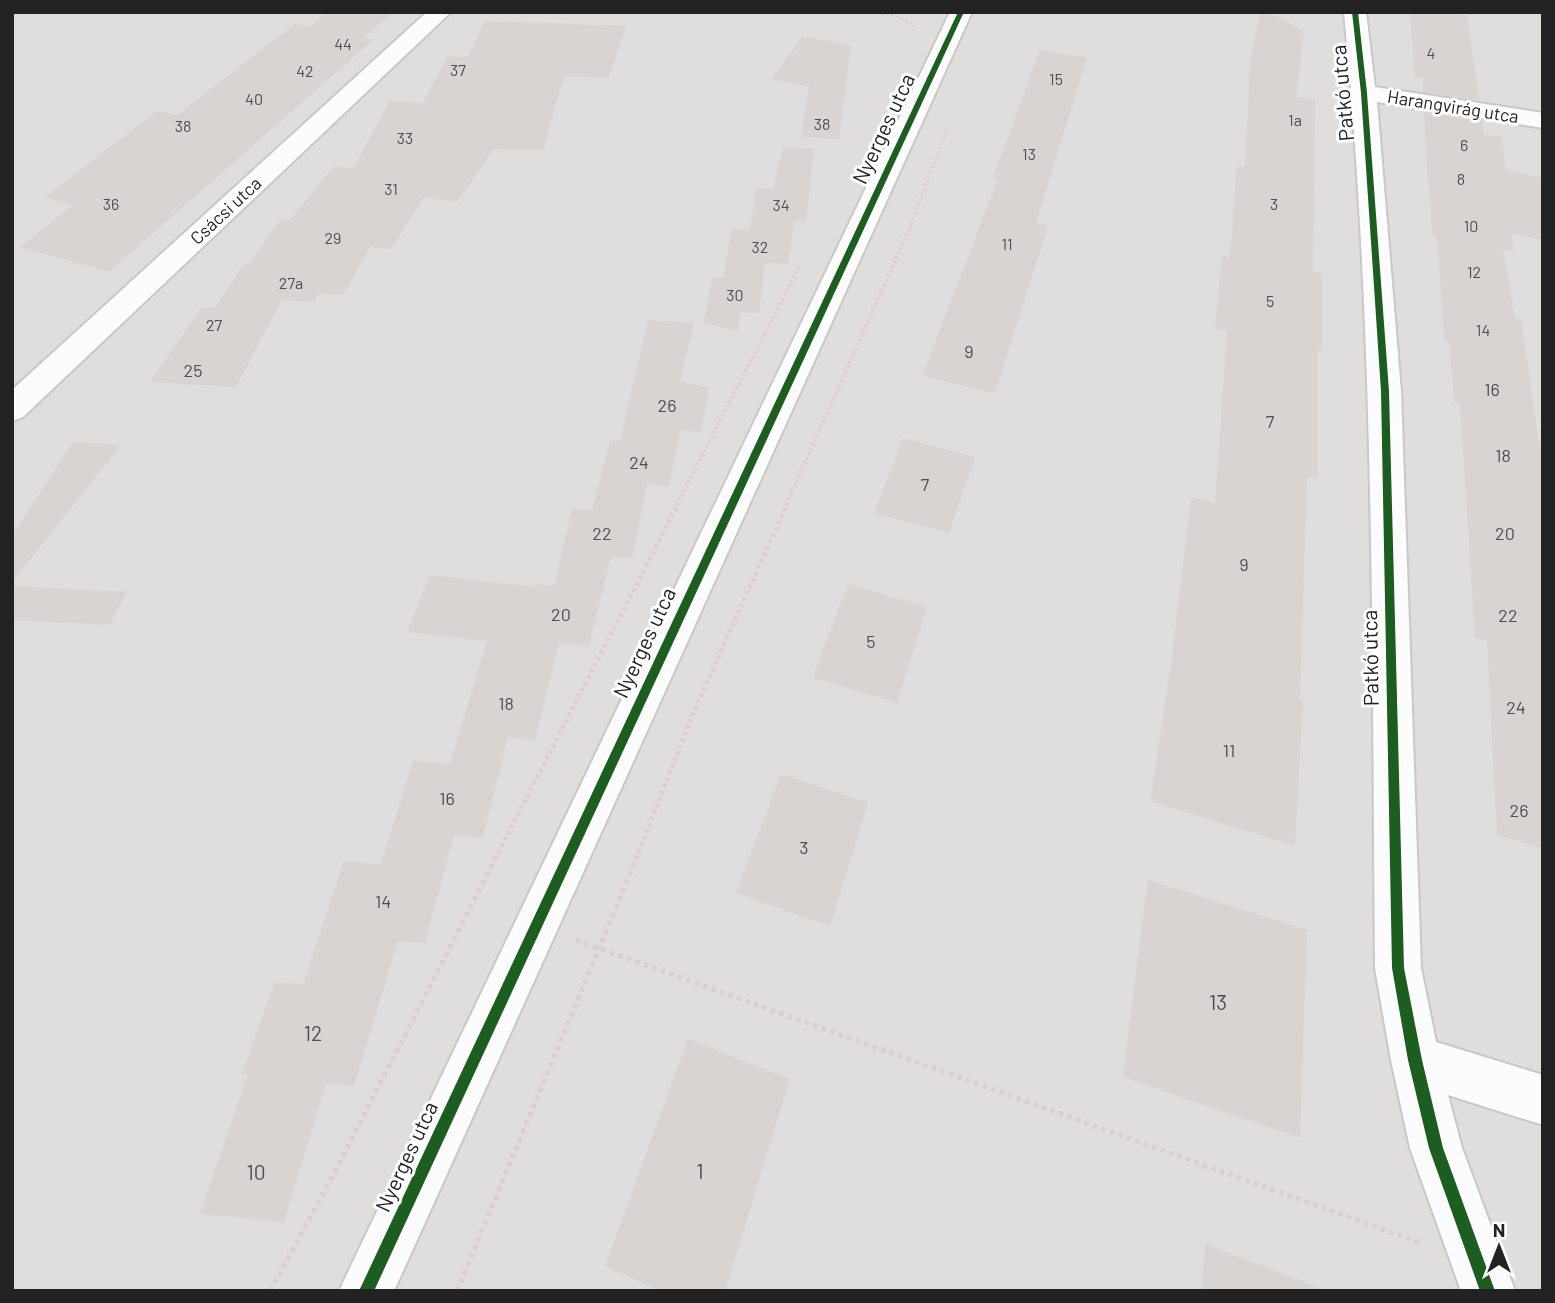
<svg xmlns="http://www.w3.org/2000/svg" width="1555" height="1303" font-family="Barlow,sans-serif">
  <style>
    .residential { fill: #dfdedc }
    .building { fill: #d7d4d2 }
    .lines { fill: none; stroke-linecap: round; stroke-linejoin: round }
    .street-casing { stroke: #c9c8c7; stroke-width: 4 }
    .path-far3 { stroke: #dccecd; stroke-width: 2.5; stroke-dasharray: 2.5 2.5; stroke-linecap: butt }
    .path-far2 { stroke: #dccecd; stroke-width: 3.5; stroke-dasharray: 2.5 2.5; stroke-linecap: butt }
    .path-far1 { stroke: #dccecd; stroke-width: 4.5; stroke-dasharray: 3.5 3.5; stroke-linecap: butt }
    .path { stroke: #dccecd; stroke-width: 5; stroke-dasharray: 4.5 4.5; stroke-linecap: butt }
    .street { fill: #fdfcfc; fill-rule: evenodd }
    .cycleway-casing { stroke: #fff; stroke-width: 5 }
    .cycleway { fill: #1b5e20; fill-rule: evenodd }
    .labels { text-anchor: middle; stroke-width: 6; stroke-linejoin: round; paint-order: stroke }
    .far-number-label { font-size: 16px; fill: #4f4e4e }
    .far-street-label { font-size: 18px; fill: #222; stroke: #fff }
    .number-label { font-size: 18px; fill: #4f4e4e }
    .street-label { font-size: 21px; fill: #222; stroke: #fff }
    .near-number-label { font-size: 21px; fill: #4f4e4e }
  </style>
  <rect width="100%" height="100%" fill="#f0eeeb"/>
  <!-- residential -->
  <rect class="residential" x="12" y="12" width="1531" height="1279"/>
  <!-- building -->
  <g class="building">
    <path d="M328,12H393L363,38L373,40L109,272L20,247L73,205L45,197L157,111L177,115L295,24L310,27Z"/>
    <path d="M1260,12H1267L1304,31L1296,97L1315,100L1313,272L1322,274V350L1318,349V479L1307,476L1300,700L1303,701L1295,846L1150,801L1171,665L1191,497L1215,503L1227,331L1215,329L1222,255L1230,257L1237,166L1245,167L1250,64Z"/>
    <path d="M1410,12L1467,15L1479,100L1423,92V78L1415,77Z"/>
    <path d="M485,21L626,26L609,78L564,76L543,150L494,149L457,202L424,197L391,249L370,247L343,295L319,293L314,302L282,300L236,387L150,382L202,307L215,308L243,265H248L280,220L289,221L334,166L353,169L390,101L423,103L448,56L468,57Z"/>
    <path d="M803,36L851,46L839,139L801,137L809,87L771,79Z"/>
    <path d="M1040,50L1087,58L1036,223L1048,226L995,393L922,376L998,179L993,178Z"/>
    <path d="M1424,112L1482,121L1484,134L1502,137L1506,170L1543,178V240L1512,234L1514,251L1503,249L1515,318L1521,319L1539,444H1543V848L1497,835L1487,640L1475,637L1460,403L1454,402L1449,341L1444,340L1439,261L1436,236L1432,235L1430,187H1428Z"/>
    <path d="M783,147L814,149L806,222L794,221L788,264L765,263L759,313L741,312L738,331L704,323L712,277L723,278L732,229L750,230L756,188L773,189Z"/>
    <path d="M648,320L694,323L680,381L709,388L701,432L680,430L669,486L647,484L632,558L611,557L589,646L559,643L535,740L508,737L483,838L454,835L425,943L398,941L354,1086L326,1083L284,1222L200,1214L248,1074H242L275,982L303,985L344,861L381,864L413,761L450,764L487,641L407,632L430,575L534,587L535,584L554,586L572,509L592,510L610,441H620Z"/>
    <path d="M903,438L975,457L949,533L874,513Z"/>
    <path d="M73,442L121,445L12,582V536Z"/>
    <path d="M848,584L927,607L897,703L813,677Z"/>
    <path d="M12,586L127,592L110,625L12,620Z"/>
    <path d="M781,774L868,803L830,926L736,893Z"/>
    <path d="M1148,880L1307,930L1300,1138L1123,1077Z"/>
    <path d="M688,1039L790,1079L725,1291H661L605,1266Z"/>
    <path d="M1205,1244L1320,1288L1319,1291H1201Z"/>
  </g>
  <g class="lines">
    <defs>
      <g id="street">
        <path d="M427,12H451L23,417L12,421V390Z"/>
        <path d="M950,12H972L394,1291H339Z"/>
        <path d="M1344,12H1366L1375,87L1543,113V128L1377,102L1401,391L1421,968L1436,1042L1543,1075V1125L1448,1095L1462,1148L1515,1291H1461L1410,1148L1391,1060L1375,968C1372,649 1375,330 1344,12Z"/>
      </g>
    </defs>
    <!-- street casing -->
    <use href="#street" class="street-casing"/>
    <!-- path-far3 -->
    <g class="path-far3">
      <path d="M841,12C865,13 898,10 916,28"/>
      <path d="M911,224L947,130"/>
    </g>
    <!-- path-far2 -->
    <g class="path-far2">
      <path d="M677,505L800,265"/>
      <path d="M786,505L912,223"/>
    </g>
    <!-- path-far1 -->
    <g class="path-far1">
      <path d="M495,859L678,504"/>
      <path d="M636,859L694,711L787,504"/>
    </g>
    <!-- path -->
    <g class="path">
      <path d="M576,940L1421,1243"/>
      <path d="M270,1291L336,1170L496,857"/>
      <path d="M457,1291L637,857"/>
    </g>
    <!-- street -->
    <use href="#street" class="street"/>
    <defs>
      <g id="cycleway">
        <path d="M958,12H964L374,1291H359Z"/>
        <path d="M1352,12H1358L1367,93L1389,391L1404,968L1422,1060L1443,1148L1495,1291H1480L1429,1148L1408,1060L1392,968L1381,391L1361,93Z"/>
      </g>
    </defs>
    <!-- cycleway casing -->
    <use href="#cycleway" class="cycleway-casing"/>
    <!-- cycleway -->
    <use href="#cycleway" class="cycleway"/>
  </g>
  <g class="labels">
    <!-- far-number labels -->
    <g class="far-number-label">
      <text x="343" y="50">44</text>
      <text x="1431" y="59">4</text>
      <text x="458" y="76">37</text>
      <text x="305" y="77">42</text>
      <text x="1056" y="85">15</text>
      <text x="254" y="105">40</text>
      <text x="1295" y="126">1a</text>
      <text x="822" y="130">38</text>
      <text x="183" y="132">38</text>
      <text x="405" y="144">33</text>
      <text x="1464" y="151">6</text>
      <text x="1029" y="160">13</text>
      <text x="1461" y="185">8</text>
      <text x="391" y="195">31</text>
      <text x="111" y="210">36</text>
      <text x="1274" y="210">3</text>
      <text x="781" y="211">34</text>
      <text x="1471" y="232">10</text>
      <text x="333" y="244">29</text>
      <text x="1007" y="250">11</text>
      <text x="760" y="253">32</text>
      <text x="1474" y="278">12</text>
      <text x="291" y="289">27a</text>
      <text x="735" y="301">30</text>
      <text x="1270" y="307">5</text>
      <text x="214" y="331">27</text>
      <text x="1483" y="336">14</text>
    </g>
    <!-- far-street labels -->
    <g class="far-street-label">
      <text transform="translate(1453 107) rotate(9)" y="6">Harangvirág utca</text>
      <text transform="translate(226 211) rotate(-43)" y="6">Csácsi utca</text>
    </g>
    <!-- number labels -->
    <g class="number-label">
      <text x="969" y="358">9</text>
      <text x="193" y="377">25</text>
      <text x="1492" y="396">16</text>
      <text x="667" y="412">26</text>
      <text x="1270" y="428">7</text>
      <text x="1503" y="462">18</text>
      <text x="639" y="469">24</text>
      <text x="925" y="491">7</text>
      <text x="602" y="540">22</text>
      <text x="1505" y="540">20</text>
      <text x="1244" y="571">9</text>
      <text x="561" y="621">20</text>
      <text x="1508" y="622">22</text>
      <text x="871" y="648">5</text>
      <text x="506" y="710">18</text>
      <text x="1516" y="714">24</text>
      <text x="1229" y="757">11</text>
      <text x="447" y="805">16</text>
      <text x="1519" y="817">26</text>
      <text x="804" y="854">3</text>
      <text x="383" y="908">14</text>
    </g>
    <!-- street labels -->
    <g class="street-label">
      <text transform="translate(1343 93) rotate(-95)" y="7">Patkó utca</text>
      <text transform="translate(884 129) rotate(-65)" y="7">Nyerges utca</text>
      <text transform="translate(645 643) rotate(-65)" y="7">Nyerges utca</text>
      <text transform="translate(1371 658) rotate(-91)" y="7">Patkó utca</text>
      <text transform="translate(407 1157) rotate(-65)" y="7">Nyerges utca</text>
    </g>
    <!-- near-number labels -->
    <g class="near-number-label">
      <text x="1218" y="1010">13</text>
      <text x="313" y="1041">12</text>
      <text x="700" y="1179">1</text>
      <text x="256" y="1180">10</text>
    </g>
  </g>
  <!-- border -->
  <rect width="1555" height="1303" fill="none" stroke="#222222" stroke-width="28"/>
  <!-- north arrow -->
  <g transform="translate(1499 1247)" stroke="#ffffff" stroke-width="5" paint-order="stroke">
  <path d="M0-5L12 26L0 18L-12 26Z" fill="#222222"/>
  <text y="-10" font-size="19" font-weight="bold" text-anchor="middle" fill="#222222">N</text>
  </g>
</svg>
